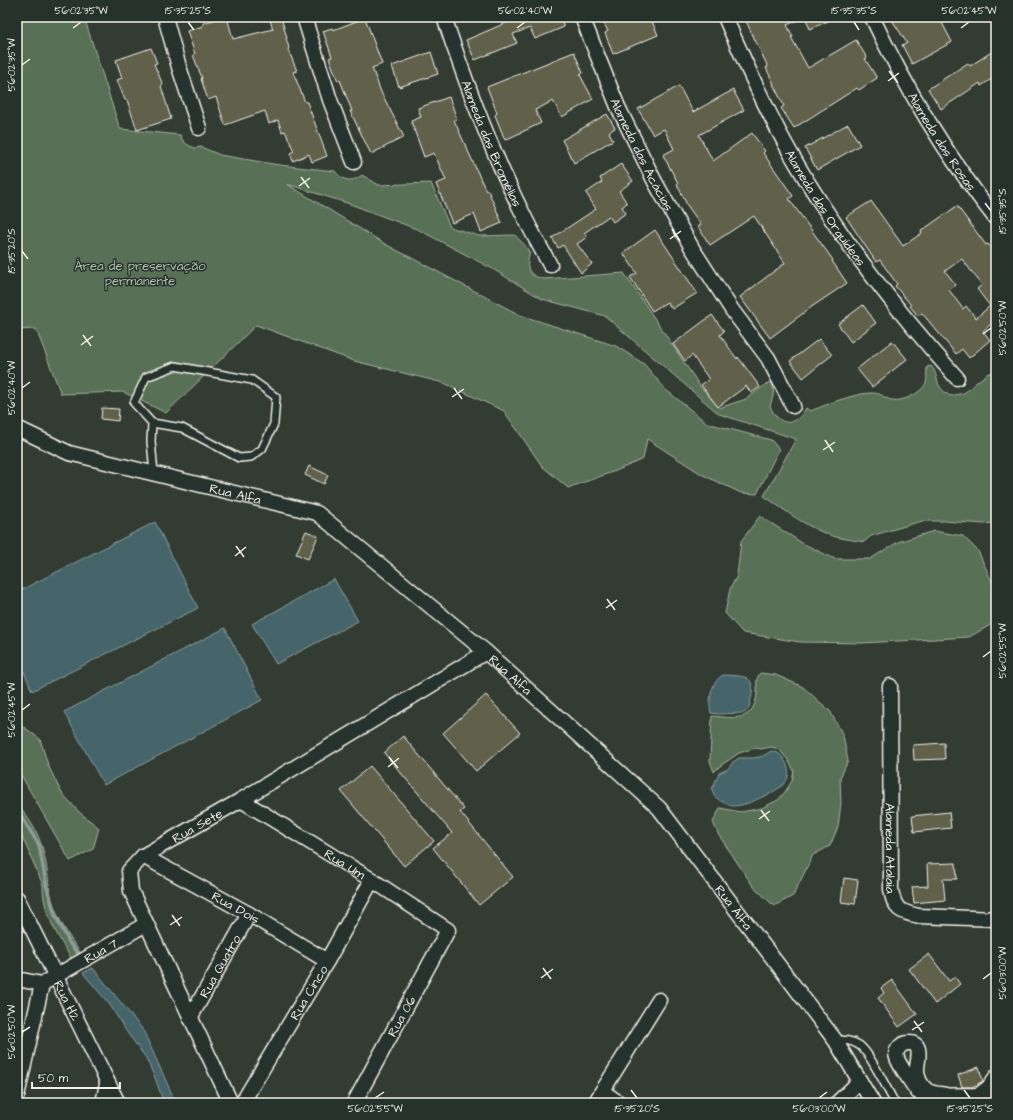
<svg xmlns="http://www.w3.org/2000/svg" width="1013" height="1120" font-family="'Architects Daughter',sans-serif">
  <style>
    .green { fill: #587156; stroke: #a6b19f }
    .water { fill: #45656b; stroke: #8b9d9d }
    .lines { fill: none; stroke-linecap: round; stroke-linejoin: round }
    .stream { stroke: #8b9d9d; stroke-width: 3.5 }
    .building { fill: #60604b; stroke: #f4f1e8; fill-rule: evenodd }
    .lane-casing { stroke: #f4f1e8; stroke-width: 10 }
    .street-casing { stroke: #f4f1e8; stroke-width: 17 }
    .lane { stroke: #26332d; stroke-width: 7 }
    .street { stroke: #26332d; stroke-width: 14 }
    .ticks { fill: none; stroke: #f4f1e8; stroke-width: 1.5 }
    .labels { text-anchor: middle; stroke-width: 3; stroke-linejoin: round; paint-order: stroke }
    .street-label { font-size: 13px; fill: #f4f1e8; stroke: #26332d }
    .park-label { font-size: 13px; fill: #b6beae; stroke: #26332d }
    .neatline { fill: none; stroke: #f4f1e8; stroke-width: 1.5 }
    .ticks-label { font-size: 10px; text-anchor: middle; fill: #f4f1e8 }
  </style>
  <rect width="100%" height="100%" fill="#323c33"/>
  <filter id="ink" filterUnits="userSpaceOnUse"><feTurbulence type="fractalNoise" baseFrequency=".025" numOctaves="2"/><feDisplacementMap in="SourceGraphic" scale="8" xChannelSelector="R" yChannelSelector="G"/><feConvolveMatrix kernelMatrix="1 2 1 2 8 2 1 2 1" color-interpolation-filters="sRGB"/></filter>
  <g filter="url(#ink)">
    <!-- green -->
    <g class="green">
      <path d="M17,17H84L120,129L180,135L183,141L188,145L195,148L201,147L220,155L279,165L335,171C342,181 352,183 362,175L379,185L431,183L450,227L479,236L515,235C519,240 527,246 529,252C530,255 528,258 528,261C526,273 534,277 544,279L624,273L700,386L719,408L746,399L771,381C776,390 773,397 770,406C779,427 795,428 806,408L810,411C829,404 849,395 869,393C883,392 884,399 892,400C903,402 919,394 925,385C928,380 926,373 927,367L931,366C937,372 936,380 940,387C943,391 946,393 950,396L964,393L978,381L987,374L996,371V523L984,524L944,521H922L871,536L864,542C854,540 845,539 836,537C810,530 786,511 764,496L796,439L719,414L605,316L542,299L491,268L419,230L350,204L287,184L385,244L520,315L616,346L644,364L666,390L707,423L771,440L779,449L757,494L741,493L703,475L647,439L643,459L618,470L568,488L542,466L504,411L444,383L354,361L256,325L166,413L123,392L61,394L36,329L17,330Z"/>
      <path d="M760,516L802,543L835,559H870L898,542L934,531L963,536L978,551L993,584L994,623L969,637L863,643L800,642L743,633L725,613L730,589L737,576L741,541Z"/>
      <path d="M760,673L776,675L803,687L830,711L843,735L848,761L840,778L841,803L838,827L830,846L813,855L793,896L774,906L753,886L718,834L713,822L720,808L741,812L762,808L778,800L785,792L792,781L794,771L788,760L779,749L771,747L761,749L755,748L739,753L720,766L714,772L710,761L712,716C735,718 753,723 757,694C758,684 754,682 760,673Z"/>
      <path d="M24,727L40,739L48,765L61,792L79,812L99,828L93,849L70,861L17,768V732Z"/>
      <path d="M17,802C24,813 33,824 38,836C46,854 47,872 50,890C54,914 68,936 82,955L72,960C59,938 42,912 43,885L17,825Z"/>
    </g>
    <!-- water -->
    <g class="water">
      <path d="M155,522L198,608L32,691L17,655V592Z"/>
      <path d="M334,579L358,621L276,664L252,624Z"/>
      <path d="M225,628L262,700L104,785L64,712Z"/>
      <path d="M723,675C743,676 757,674 751,699C750,705 749,710 744,713L718,714L711,713C708,700 711,682 723,675Z"/>
      <path d="M771,751C778,752 782,755 785,761C797,782 776,791 760,798C752,802 742,806 733,806C726,805 719,800 714,796L712,789L719,773L728,769L733,762L739,758H754L763,756Z"/>
      <path d="M93,968L143,1030L176,1103H164L155,1078L146,1058L126,1031L110,1005L83,973Z"/>
    </g>
    <g class="lines">
      <!-- stream -->
      <path class="stream" d="M17,809L39,845L46,884L55,915L70,944L82,958"/>
    </g>
    <!-- building -->
    <g class="building">
      <path d="M224,17H227L233,39L273,29L270,20L281,17L287,38H286L289,48L288,49L297,71L293,72L305,102H307L327,156L312,162L309,154L293,161L290,153L294,151L285,131L282,132L278,120L269,124L265,111L225,125L216,97L208,100L201,79L202,78L193,55L195,54L187,31L203,26V23Z"/>
      <path d="M520,17H560L564,27L535,39L530,28L513,34L517,43L475,60L466,40Z"/>
      <path d="M600,17H650L658,35L613,54L605,33L608,31Z"/>
      <path d="M744,17H805L787,25L793,37H791L808,68L856,40L867,58L865,59L877,78L859,90L857,88L794,128L781,108L784,106L773,84H774L766,68L768,67Z"/>
      <path d="M805,17H837L810,29Z"/>
      <path d="M890,17H939L952,42L912,64L902,45L907,43Z"/>
      <path d="M365,18L382,64L372,68L381,92L404,137L371,154L350,111H352L340,80L338,81L329,58L332,57L323,31L332,28L333,30Z"/>
      <path d="M151,48L157,63L154,64L163,85L161,86L171,119L137,130L127,100H125L117,80L122,78L116,60Z"/>
      <path d="M996,49V76L981,86L980,83L941,109L928,89L968,63L970,66Z"/>
      <path d="M431,52L438,74L399,87L392,66Z"/>
      <path d="M574,52L583,73L580,75L593,99L562,117L553,101L535,110L541,123L505,140L495,115L497,113L487,87Z"/>
      <path d="M679,86L693,112L733,90L744,110L699,135L713,161L752,133L765,151L763,153L793,196L789,199L833,260L832,261L847,283L810,308L770,338L740,297L785,263L754,216L710,245L698,227L701,225L687,205L677,184L678,183L663,155L674,149L664,129L653,135L638,109Z"/>
      <path d="M449,97L457,119L454,120L486,191L488,190L502,223L481,232L474,214L452,223L436,184L446,180L434,153L424,157L411,121L421,117L418,108Z"/>
      <path d="M607,114L615,128L609,132L613,140L574,163L562,140Z"/>
      <path d="M848,124L860,145L817,170L805,148Z"/>
      <path d="M621,164L633,181L619,191L627,203L622,207L626,213L613,222L609,216L584,233L587,237L577,244L592,264L581,273L563,245L558,248L552,238L596,209L586,193L602,182L600,178Z"/>
      <path d="M871,201L903,246L922,233L921,231L957,206L986,245L988,244L996,254V320L983,331L990,340L969,358L962,349L956,354L922,313L918,316L910,306L911,305L895,286L897,284L880,260L876,262L846,217ZM962,259L982,285L977,289L990,306L976,318L966,306L963,309L949,290L956,285L945,271Z"/>
      <path d="M655,230L697,293L672,309L667,302L652,311L630,277L637,273L623,253Z"/>
      <path d="M863,305L876,323L851,342L838,324Z"/>
      <path d="M712,315L724,331L720,335L737,359L738,357L760,387L751,393L746,386L718,407L701,385L709,379L692,355L685,361L673,344Z"/>
      <path d="M819,339L832,355L803,378L790,361Z"/>
      <path d="M892,341L907,359L872,387L857,369Z"/>
      <path d="M102,408L119,409L118,421L101,419Z"/>
      <path d="M309,466L328,475L324,484L305,475Z"/>
      <path d="M306,531L318,536L308,559L296,554Z"/>
      <path d="M486,695L520,733L476,771L443,733Z"/>
      <path d="M403,736L464,809L460,812L513,877L479,905L433,848L452,833L384,753Z"/>
      <path d="M944,743L945,759L914,760L913,745Z"/>
      <path d="M370,766L434,841L404,866L341,791Z"/>
      <path d="M949,812L951,828L914,832L912,816Z"/>
      <path d="M956,863L957,879H943L945,900L914,903L912,887L928,886L927,864Z"/>
      <path d="M844,878L858,880L855,904L841,902Z"/>
      <path d="M929,954L949,981L955,977L960,984L935,1004L909,969Z"/>
      <path d="M892,980L917,1014L899,1027L878,998L884,993L881,988Z"/>
      <path d="M979,1067L983,1081L972,1087H962L958,1075Z"/>
    </g>
    <g class="lines">
      <defs>
        <g id="lane">
          <path d="M152,423L134,403L146,377L175,366L252,380L276,397L274,424L262,449L251,457L239,458L182,428L152,423L151,441L154,473"/>
          <path d="M835,1040C844,1040 851,1040 859,1045C869,1051 888,1091 895,1103"/>
        </g>
        <g id="street">
          <path d="M165,17L179,67L199,128"/>
          <path d="M304,17L330,100L354,162"/>
          <path id="s1" d="M444,17C466,84 491,151 523,214C531,231 541,248 550,265"/>
          <path id="s2" d="M582,17L618,107L655,182L692,248L732,310L768,358L793,406"/>
          <path id="s3" d="M725,17C745,63 766,110 791,154C837,235 895,309 957,378"/>
          <path id="s4" d="M872,17C906,89 947,156 996,219"/>
          <path id="s5" d="M17,428L69,453L317,513L486,652L659,808L835,1040L873,1103"/>
          <path id="s6" d="M890,686L891,889C894,910 900,912 919,916L996,919"/>
          <path id="s7" d="M241,800L372,880L448,930L354,1103"/>
          <path id="s8" d="M143,856L249,914L327,961"/>
          <path id="s9" d="M17,898L118,1103"/>
          <path id="s10" d="M17,979L42,984L146,924"/>
          <path id="s11" d="M190,1018L249,914"/>
          <path d="M602,1091L619,1103"/>
          <path d="M980,1094L989,1087L996,1077"/>
          <path d="M946,1095C941,1094 934,1094 928,1091C921,1087 916,1076 917,1067C918,1059 923,1042 908,1043C901,1043 894,1051 897,1058C898,1063 915,1088 918,1092C922,1095 925,1095 930,1096L979,1095L996,1091"/>
          <path d="M17,1096L42,984"/>
          <path d="M103,1103L107,1084"/>
          <path id="s12" d="M231,1103L131,891L129,871L143,856L241,800L486,652"/>
          <path id="s13" d="M242,1103L327,961L372,880"/>
          <path d="M595,1103L659,1000"/>
          <path d="M837,1103L860,1081"/>
        </g>
      </defs>
      <!-- lane casing -->
      <use href="#lane" class="lane-casing"/>
      <!-- street casing -->
      <use href="#street" class="street-casing"/>
      <!-- lane -->
      <use href="#lane" class="lane"/>
      <!-- street -->
      <use href="#street" class="street"/>
    </g>
  </g>
  <!-- ticks -->
  <path class="ticks" d="M188,22L194,30M854,22L859,30M73,28L81,22M517,28L525,22M961,28L969,22M22,65L30,59M889,71L898,83M888,81L899,73M301,177L309,188M299,186L310,178M985,203L991,211M672,229L680,241M670,239L681,231M22,251L28,259M983,334L991,328M83,335L91,346M81,345L93,336M22,388L30,382M454,388L462,399M452,397L464,389M825,440L833,452M823,450L835,442M236,546L244,557M235,556L246,547M607,599L615,610M606,608L617,600M983,657L991,651M22,710L30,704M389,757L398,768M388,767L399,758M761,810L769,821M759,819L770,811M172,915L180,926M170,925L182,917M543,968L551,979M541,978L553,969M983,979L991,973M914,1021L922,1032M912,1030L924,1022M22,1032L30,1027M631,1090L637,1098M964,1090L970,1098M375,1098L384,1092M819,1098L827,1092"/>
  <g class="labels">
    <!-- street labels -->
    <g class="street-label">
      <text dy="5" stroke="none"><textPath href="#s4" startOffset="143">Alameda das Rosas</textPath></text>
      <text dy="5" stroke="none"><textPath href="#s1" startOffset="135">Alameda das Bromélias</textPath></text>
      <text dy="5" stroke="none"><textPath href="#s2" startOffset="150">Alameda das Acácias</textPath></text>
      <text dy="5" stroke="none"><textPath href="#s3" startOffset="216">Alameda das Orquídeas</textPath></text>
      <text dy="5" stroke="none"><textPath href="#s5" startOffset="229">Rua Alfa</textPath></text>
      <text dy="5" stroke="none"><textPath href="#s5" startOffset="565">Rua Alfa</textPath></text>
      <text dy="5" stroke="none"><textPath href="#s12" startOffset="337">Rua Sete</textPath></text>
      <text dy="5" stroke="none"><textPath href="#s6" startOffset="162">Alameda Atalaia</textPath></text>
      <text dy="5" stroke="none"><textPath href="#s7" startOffset="122">Rua Um</textPath></text>
      <text dy="5" stroke="none"><textPath href="#s8" startOffset="106">Rua Dois</textPath></text>
      <text dy="5" stroke="none"><textPath href="#s5" startOffset="889">Rua Alfa</textPath></text>
      <text dy="5" stroke="none"><textPath href="#s10" startOffset="93">Rua 7</textPath></text>
      <text dy="5" stroke="none"><textPath href="#s11" startOffset="60">Rua Quatro</textPath></text>
      <text dy="5" stroke="none"><textPath href="#s13" startOffset="129">Rua Cinco</textPath></text>
      <text dy="5" stroke="none"><textPath href="#s9" startOffset="114">Rua H2</textPath></text>
      <text transform="translate(401 1016) rotate(-61)" y="5">Rua 06</text>
    </g>
    <!-- park labels -->
    <g class="park-label">
      <text x="140" y="270">Área de preservação<tspan x="140" dy="15">permanente</tspan></text>
    </g>
  </g>
  <!-- margin -->
  <rect width="1013" height="1120" fill="none" stroke="#26332d" stroke-width="44"/>
  <!-- scale -->
  <path d="M32 1082v6h88v-6" fill="none" stroke="#f4f1e8" stroke-width="2"/>
  <text x="38" y="1082" font-size="12" fill="#f4f1e8" stroke="#26332d" stroke-width="3" paint-order="stroke">50 m</text>
  <rect x="22" y="22" width="969" height="1076" class="neatline"/>
  <g class="ticks-label">
    <text x="81" y="14">56°02'35"W</text>
    <text x="188" y="14">15°35'25"S</text>
    <text x="525" y="14">56°02'40"W</text>
    <text x="854" y="14">15°35'35"S</text>
    <text x="969" y="14">56°02'45"W</text>
    <text transform="translate(11 65) rotate(-90)" y="4">56°02'35"W</text>
    <text transform="translate(1002 211) rotate(-90)" y="4">15°35'35"S</text>
    <text transform="translate(11 251) rotate(-90)" y="4">15°35'20"S</text>
    <text transform="translate(1002 328) rotate(-90)" y="4">56°02'50"W</text>
    <text transform="translate(11 388) rotate(-90)" y="4">56°02'40"W</text>
    <text transform="translate(1002 651) rotate(-90)" y="4">56°02'55"W</text>
    <text transform="translate(11 710) rotate(-90)" y="4">56°02'45"W</text>
    <text transform="translate(1002 973) rotate(-90)" y="4">56°03'00"W</text>
    <text transform="translate(11 1032) rotate(-90)" y="4">56°02'50"W</text>
    <text x="375" y="1112">56°02'55"W</text>
    <text x="637" y="1112">15°35'20"S</text>
    <text x="819" y="1112">56°03'00"W</text>
    <text x="970" y="1112">15°35'25"S</text>
  </g>
</svg>
